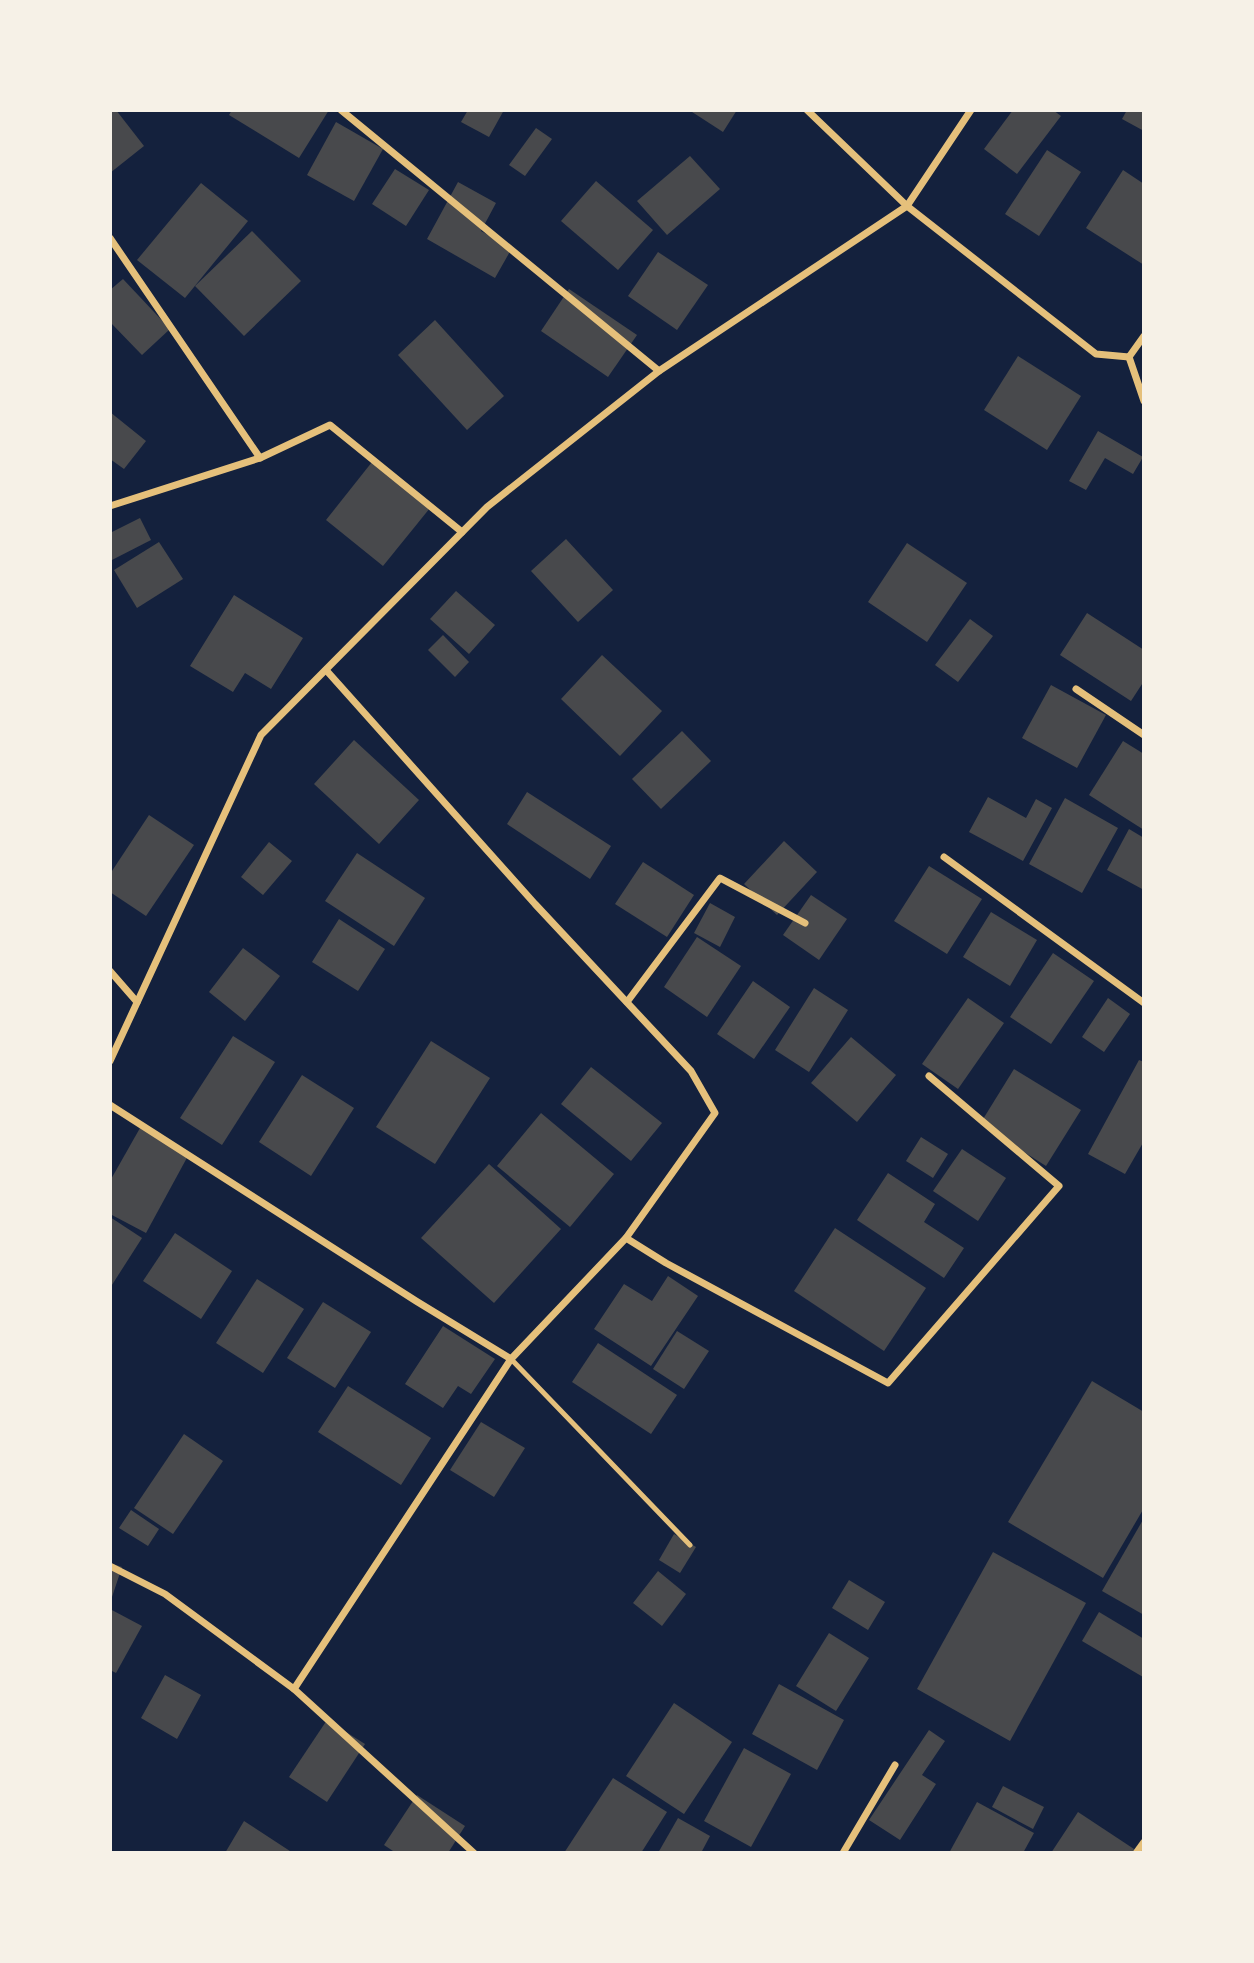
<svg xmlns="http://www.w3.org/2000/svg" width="1254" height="1963" font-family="'Zilla Slab',serif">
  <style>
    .building { fill: #48494c }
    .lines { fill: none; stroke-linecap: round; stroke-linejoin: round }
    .service { stroke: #e5c07b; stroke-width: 5 }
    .minor { stroke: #e5c07b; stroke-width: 7 }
  </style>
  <rect width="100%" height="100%" fill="#14213d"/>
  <!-- building -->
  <g class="building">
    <path d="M110,110H116L144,146L110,173Z"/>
    <path d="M232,110H329L299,158L229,115Z"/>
    <path d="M468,110H504L489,137L461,122Z"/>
    <path d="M689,110H737L723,132Z"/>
    <path d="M1013,110H1053L1061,116L1017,174L984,149Z"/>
    <path d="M1127,110H1144V131L1122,119Z"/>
    <path d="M336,122L383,149L354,201L307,175Z"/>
    <path d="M536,128L552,139L525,176L509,165Z"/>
    <path d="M1047,150L1081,172L1039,236L1005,214Z"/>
    <path d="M690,156L720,189L667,235L637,201Z"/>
    <path d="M395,169L429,190L406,226L372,204Z"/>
    <path d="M1123,170L1144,184V265L1086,228Z"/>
    <path d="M596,181L653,230L618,270L561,221Z"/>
    <path d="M458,182L496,203L481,231L512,248L495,278L427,239Z"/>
    <path d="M201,183L248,221L185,298L137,260Z"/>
    <path d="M252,231L301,281L244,336L195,286Z"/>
    <path d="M658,252L708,285L677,330L628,296Z"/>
    <path d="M123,279L170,329L142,355L110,322V290Z"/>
    <path d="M569,289L637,335L608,377L541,331Z"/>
    <path d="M435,320L504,396L467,430L398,355Z"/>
    <path d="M1018,356L1081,396L1047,450L984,410Z"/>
    <path d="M110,412L146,441L124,469L110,459Z"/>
    <path d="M1098,431L1143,457L1133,474L1105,458L1086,490L1069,481Z"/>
    <path d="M372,462L430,508L383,566L326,520Z"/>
    <path d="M140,518L151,540L110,561V533Z"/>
    <path d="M566,539L613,590L578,622L531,571Z"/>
    <path d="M159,542L183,579L137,608L114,570Z"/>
    <path d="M907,543L967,583L927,642L868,602Z"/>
    <path d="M456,591L495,625L469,654L430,619Z"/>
    <path d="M234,595L303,638L271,689L245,673L233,692L190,666Z"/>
    <path d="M1087,613L1144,650V681L1131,701L1060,655Z"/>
    <path d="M970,619L993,636L958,682L935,665Z"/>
    <path d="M443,635L469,662L455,677L428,650Z"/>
    <path d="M602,655L662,711L620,756L561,699Z"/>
    <path d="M1051,685L1106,715L1077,768L1022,738Z"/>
    <path d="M682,731L711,761L661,809L632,779Z"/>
    <path d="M354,740L419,800L379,844L314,784Z"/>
    <path d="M1123,741L1144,754V830L1089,795Z"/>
    <path d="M527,792L611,846L590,879L507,824Z"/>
    <path d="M988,797L1026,818L1036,799L1052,808L1023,861L969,832Z"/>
    <path d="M1065,798L1118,828L1082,893L1029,864Z"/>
    <path d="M149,815L194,845L146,916L110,892V874Z"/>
    <path d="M1129,829L1144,838V890L1107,870Z"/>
    <path d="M784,841L817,872L777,915L744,884Z"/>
    <path d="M269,842L292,861L263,895L241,877Z"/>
    <path d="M357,853L425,898L394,946L325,901Z"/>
    <path d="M643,862L694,895L667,937L615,904Z"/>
    <path d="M929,866L982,899L947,954L894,921Z"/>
    <path d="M811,895L847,919L819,960L783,935Z"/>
    <path d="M710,903L735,917L720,947L694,933Z"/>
    <path d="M991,912L1037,940L1010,986L963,957Z"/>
    <path d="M339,919L385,949L358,991L312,962Z"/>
    <path d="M697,937L741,966L707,1017L664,987Z"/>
    <path d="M243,948L280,976L245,1021L209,992Z"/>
    <path d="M1053,953L1094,981L1051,1044L1010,1017Z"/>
    <path d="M753,981L790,1007L754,1059L717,1034Z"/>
    <path d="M814,988L848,1010L809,1072L775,1050Z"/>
    <path d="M968,998L1004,1023L958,1089L922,1064Z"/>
    <path d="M1108,998L1130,1014L1104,1052L1082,1037Z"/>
    <path d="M233,1036L275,1062L222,1145L180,1118Z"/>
    <path d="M851,1037L896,1075L857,1122L811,1083Z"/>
    <path d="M431,1041L490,1078L435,1164L376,1127Z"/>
    <path d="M1139,1060L1144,1062V1141L1125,1174L1088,1154Z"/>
    <path d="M591,1067L662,1123L631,1161L561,1104Z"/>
    <path d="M1014,1069L1081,1110L1046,1166L980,1124Z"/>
    <path d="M302,1075L354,1108L311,1176L259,1142Z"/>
    <path d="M541,1113L614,1174L570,1227L497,1166Z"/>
    <path d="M140,1128L189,1154L146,1233L110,1214V1181Z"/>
    <path d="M921,1137L948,1154L933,1178L906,1161Z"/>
    <path d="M962,1149L1006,1178L978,1221L933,1191Z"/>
    <path d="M489,1164L561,1229L494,1303L421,1238Z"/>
    <path d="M888,1173L935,1204L924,1222L964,1248L944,1278L857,1220Z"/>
    <path d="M110,1217L142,1238L110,1288Z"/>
    <path d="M835,1228L926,1288L884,1351L794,1291Z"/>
    <path d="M175,1233L232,1271L201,1319L143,1281Z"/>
    <path d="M668,1276L698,1296L651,1366L594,1329L624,1284L652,1301Z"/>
    <path d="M257,1279L304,1309L263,1373L216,1343Z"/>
    <path d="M323,1302L371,1332L335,1388L287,1358Z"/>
    <path d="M443,1326L495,1359L471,1394L458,1386L443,1408L405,1384Z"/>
    <path d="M677,1331L709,1351L684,1389L653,1369Z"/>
    <path d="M598,1343L677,1395L651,1434L572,1382Z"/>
    <path d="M1092,1381L1144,1412V1508L1103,1578L1008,1522Z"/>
    <path d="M348,1386L431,1438L401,1485L318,1432Z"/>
    <path d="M481,1422L525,1448L494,1497L450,1470Z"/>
    <path d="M184,1434L223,1461L173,1534L134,1508Z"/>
    <path d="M131,1510L159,1529L148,1546L119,1528Z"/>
    <path d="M1144,1518V1615L1102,1591Z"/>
    <path d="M674,1534L696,1547L680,1573L659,1560Z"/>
    <path d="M993,1552L1086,1603L1010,1741L917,1689Z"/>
    <path d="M110,1563L122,1567L111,1600H110Z"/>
    <path d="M658,1571L686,1594L662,1626L633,1603Z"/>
    <path d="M849,1580L885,1602L868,1630L832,1608Z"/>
    <path d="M110,1609L142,1626L116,1673L110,1670Z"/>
    <path d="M1099,1612L1144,1639L1143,1677L1082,1641Z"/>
    <path d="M829,1633L869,1658L836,1711L796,1686Z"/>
    <path d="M165,1675L201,1695L177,1739L141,1718Z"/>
    <path d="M779,1684L844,1720L817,1770L752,1734Z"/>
    <path d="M674,1703L732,1742L684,1814L626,1776Z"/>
    <path d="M327,1720L365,1744L327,1802L289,1777Z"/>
    <path d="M929,1730L945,1741L922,1775L936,1784L900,1840L869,1820Z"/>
    <path d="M744,1748L791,1774L751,1847L704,1821Z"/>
    <path d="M613,1778L667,1812L641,1853H564Z"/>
    <path d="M1003,1786L1044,1807L1033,1829L992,1807Z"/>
    <path d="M417,1795L465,1826L448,1853H396L384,1845Z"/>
    <path d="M977,1802L1034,1833L1023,1853H949Z"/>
    <path d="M1078,1812L1134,1849L1132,1853H1051Z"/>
    <path d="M678,1818L710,1836L701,1853H658Z"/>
    <path d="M244,1821L293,1853H225Z"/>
  </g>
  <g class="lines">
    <!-- service -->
    <path class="service" d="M511,1359L690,1545"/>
    <!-- minor -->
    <g class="minor">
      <path d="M341,110L659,371"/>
      <path d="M807,110L907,206L1096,354L1129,357L1144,336"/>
      <path d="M110,238L260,458"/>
      <path d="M1129,357L1144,401"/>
      <path d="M110,506L260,458L330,425L462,532"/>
      <path d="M326,670L535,904L691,1071L715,1113L626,1238L511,1359"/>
      <path d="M1076,689L1144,735"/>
      <path d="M944,857L1144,1003"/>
      <path d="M110,971L137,1002"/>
      <path d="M627,1002L720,878L805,923"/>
      <path d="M110,1061L261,735L487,507L659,371L907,206L971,110"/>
      <path d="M110,1105L416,1301L511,1359L294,1689"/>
      <path d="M626,1238L666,1263L888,1383L1059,1186L929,1076"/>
      <path d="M110,1566L165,1594L294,1689L474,1853"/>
      <path d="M843,1853L895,1765"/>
      <path d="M1136,1853L1144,1842"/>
    </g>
  </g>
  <!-- border -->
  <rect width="1254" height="1963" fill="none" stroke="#f6f1e7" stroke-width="224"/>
</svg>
